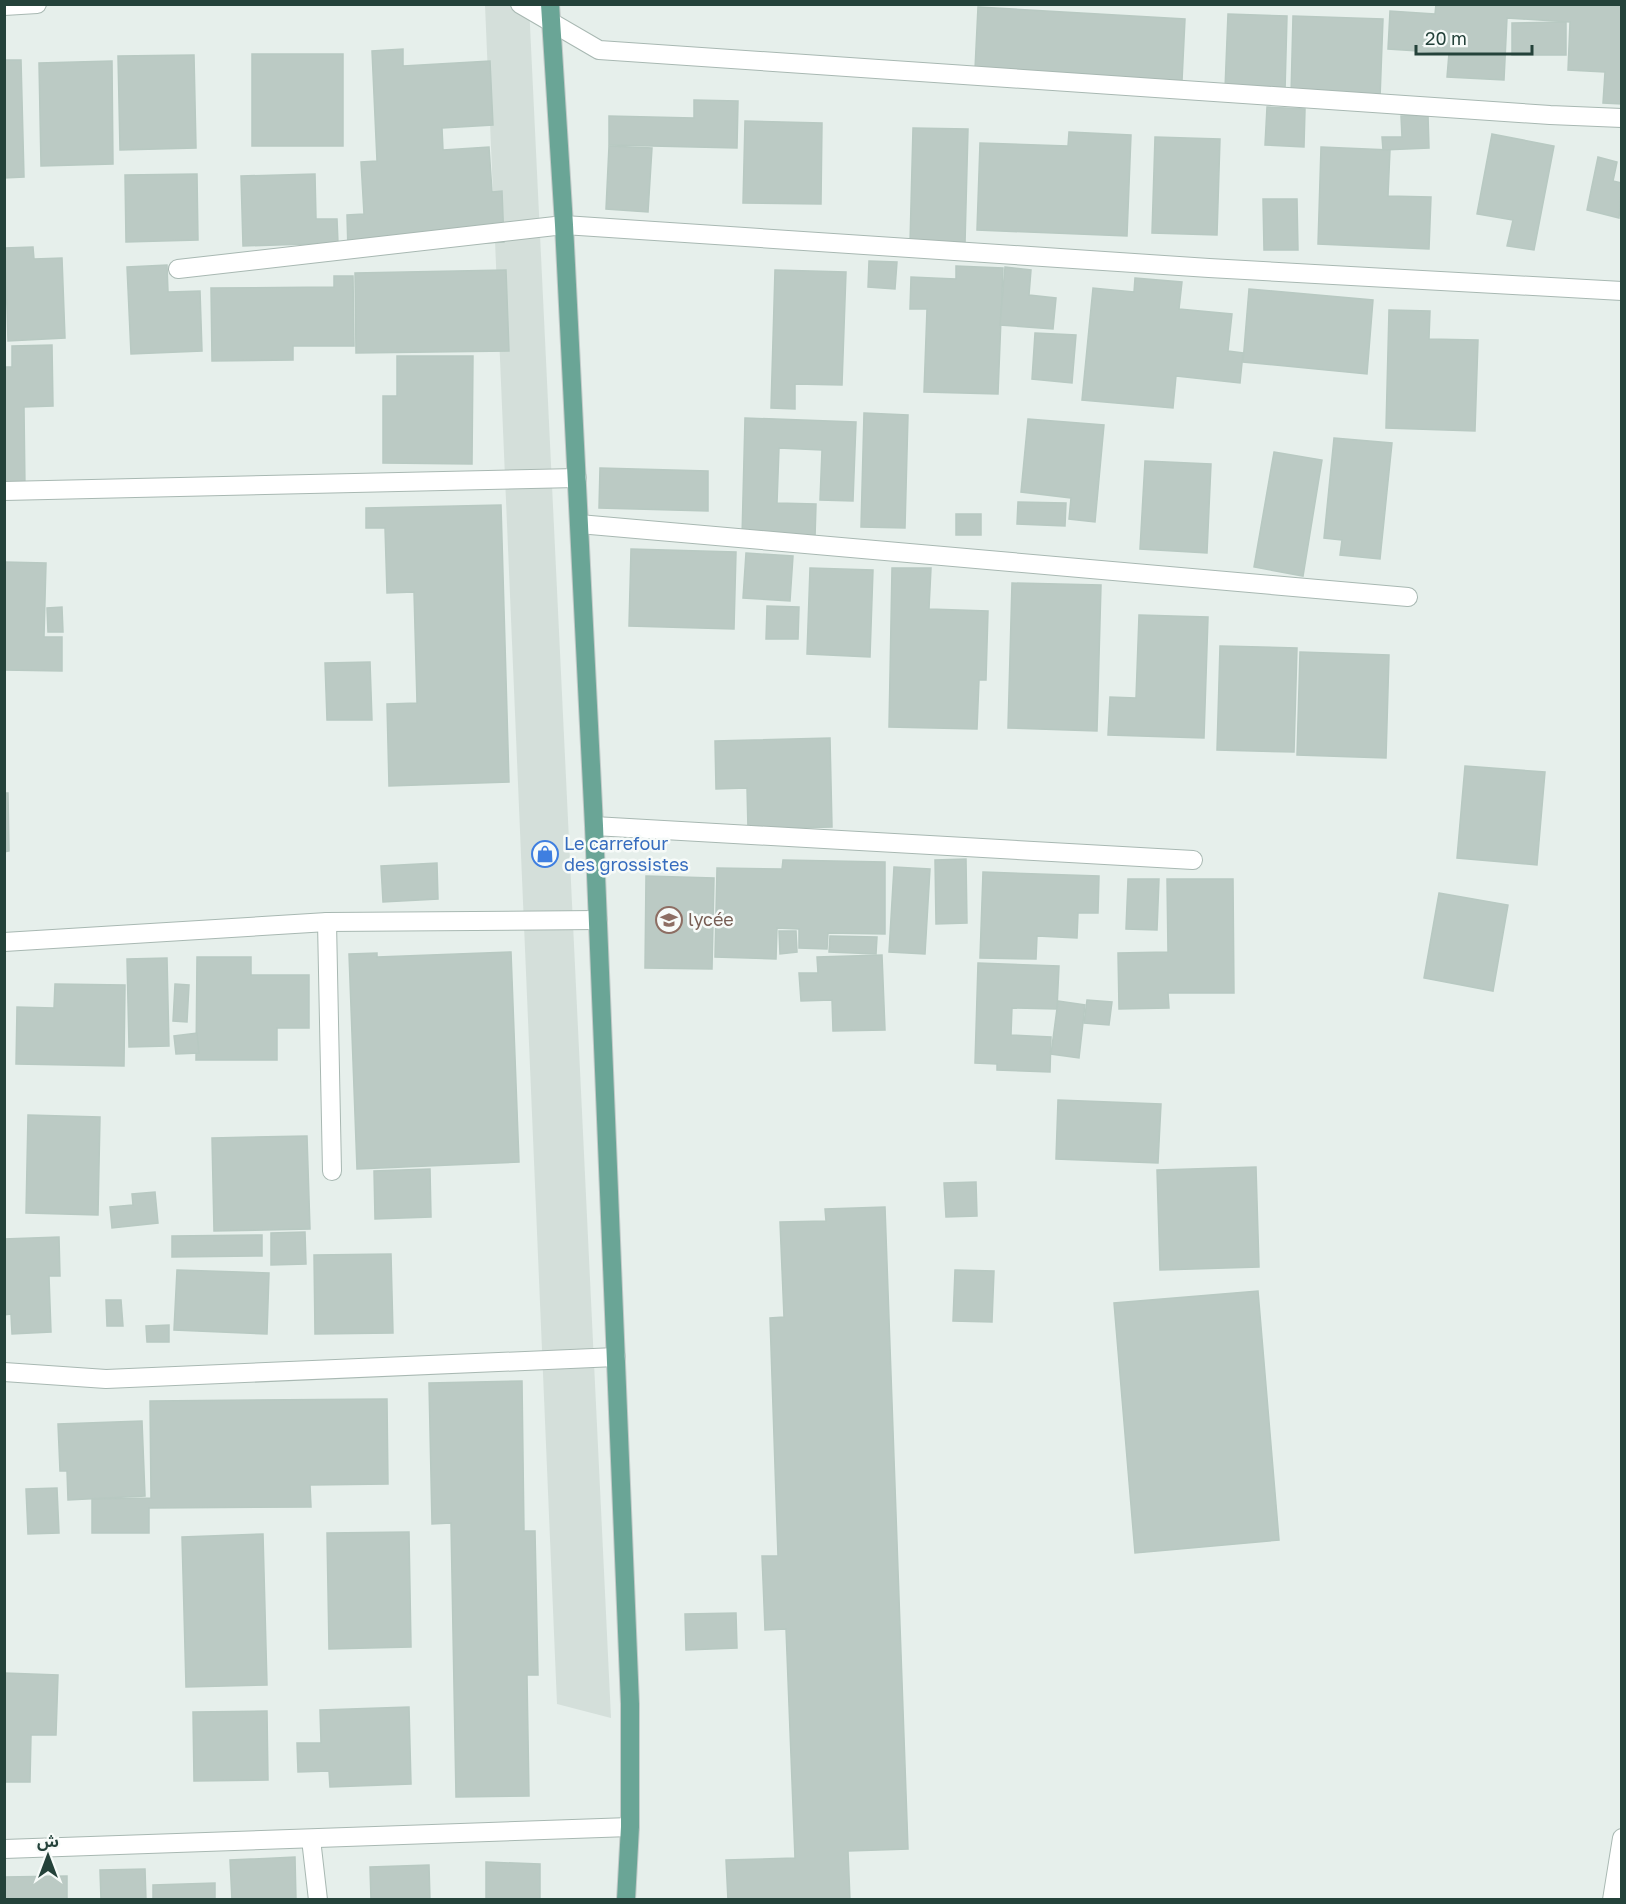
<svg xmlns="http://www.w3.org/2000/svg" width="1626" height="1904" font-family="'Golos Text','Noto Sans Arabic',sans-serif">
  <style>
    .built { fill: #d4dfda }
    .building { fill: #bbcac4; stroke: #b8c9c2; stroke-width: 1.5 }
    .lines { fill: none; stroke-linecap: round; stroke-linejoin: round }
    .minor-casing { stroke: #a8b8b2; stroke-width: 20 }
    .primary-casing { stroke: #c2cac8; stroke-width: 20 }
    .minor { stroke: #fff; stroke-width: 18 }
    .primary { stroke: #6aa596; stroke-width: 18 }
    .labels { text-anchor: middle; stroke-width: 5; stroke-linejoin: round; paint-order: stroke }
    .shop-label { font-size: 18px; fill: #366cbe; stroke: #f7fbf9; text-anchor: start }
    .education-label { font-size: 18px; fill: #785e54; stroke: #f7fbf9; text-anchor: start }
  </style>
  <rect width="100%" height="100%" fill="#e6efeb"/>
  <!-- built -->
  <path class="built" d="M485,5H529L611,1718L557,1704Z"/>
  <!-- building -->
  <g class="building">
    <path d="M1436,4H1622V104L1603,103L1605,72L1568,70L1570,22L1507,18L1504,80L1447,77L1449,53L1388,49L1390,11L1435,14Z"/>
    <path d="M978,7L1185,19L1182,81L975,69Z"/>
    <path d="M1228,14L1287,16L1285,91L1225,89Z"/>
    <path d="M1293,16L1383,19L1380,98L1291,96Z"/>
    <path d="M1566,22V55H1512V23Z"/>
    <path d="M403,49V66L490,61L493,125L442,128L443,150L489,147L492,192L502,191L504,242L348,250L347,215L364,214L361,162L377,161L372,51Z"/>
    <rect x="252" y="54" width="91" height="92"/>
    <path d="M194,55L196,148L120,150L118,56Z"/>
    <path d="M4,60H21L24,177L4,178Z"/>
    <path d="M112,61L113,164L41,166L39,63Z"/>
    <path d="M694,100L738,101L737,148L609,145V116L694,118Z"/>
    <path d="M1267,107L1305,109L1304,147L1265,145Z"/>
    <path d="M1428,115L1429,148L1383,150L1382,137H1402L1401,116Z"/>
    <path d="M745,121L822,123L821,204L743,203Z"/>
    <path d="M913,128L968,129L965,244L910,243Z"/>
    <path d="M1069,132L1131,135L1127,236L977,230L980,143L1068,146Z"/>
    <path d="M1492,134L1554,146L1534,250L1507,246L1513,220L1477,214Z"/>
    <path d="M1155,137L1220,139L1217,235L1152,233Z"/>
    <path d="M609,146L652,148L648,212L606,209Z"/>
    <path d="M1321,147L1390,150L1388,196L1431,197L1429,249L1318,244Z"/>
    <path d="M1598,157L1617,162L1613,181L1622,183L1619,218L1587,210Z"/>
    <path d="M197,174L198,240L126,242L125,175Z"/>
    <path d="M315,174L316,219H337L338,243L243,246L241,176Z"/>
    <path d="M1263,199H1297L1298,250H1264Z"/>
    <path d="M33,247L34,259L62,258L65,338L8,341L5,248Z"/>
    <path d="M869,261L897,262L895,289L868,287Z"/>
    <path d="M167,265L168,292L200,291L202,351L131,354L127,267Z"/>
    <path d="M956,266L1003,268L998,394L924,392L927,309H910L911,277L956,279Z"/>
    <path d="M1005,267L1031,270L1029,295L1056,298L1053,329L1000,325Z"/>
    <path d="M506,270L509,351L356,353L355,273Z"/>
    <path d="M775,270L846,272L842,385L795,384V409L771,408Z"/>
    <path d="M334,276H353L354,346H293V360L212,361L211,288L334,287Z"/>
    <path d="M1135,278L1182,282L1179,309L1232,314L1228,351L1243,353L1240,383L1176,376L1173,408L1082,400L1093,288L1134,292Z"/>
    <path d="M1249,289L1373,300L1367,374L1243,362Z"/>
    <path d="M1389,310L1430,311L1429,339L1478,340L1475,431L1386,428Z"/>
    <path d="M1035,333L1076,335L1072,383L1032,379Z"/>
    <path d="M52,345L53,406L24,407L25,488H4V367H12V346Z"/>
    <path d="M397,356H473L472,464L383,463V396H397Z"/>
    <path d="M864,413L908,415L905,528L861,527Z"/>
    <path d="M745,418L856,422L853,501L820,500L822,450L779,448L777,503L816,504L815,538L742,537Z"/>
    <path d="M1028,419L1104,425L1095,522L1069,519L1071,498L1021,492Z"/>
    <path d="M1334,438L1392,443L1380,559L1340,555L1342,540L1324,538Z"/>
    <path d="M1274,452L1322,460L1303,576L1254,567Z"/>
    <path d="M1145,461L1211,464L1207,553L1140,549Z"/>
    <path d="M600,468L708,471V511L599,508Z"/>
    <path d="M1018,502L1066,503L1065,526L1017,524Z"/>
    <path d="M501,505L509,782L389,786L387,704L417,703L414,592L387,593L385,528H366V508Z"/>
    <rect x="956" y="514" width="25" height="21"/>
    <path d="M631,549L736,552L734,629L629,626Z"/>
    <path d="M746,553L793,556L790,601L743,598Z"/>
    <path d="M4,562L46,563L44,637H62V671L4,670Z"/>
    <path d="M810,568L873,570L870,657L807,654Z"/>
    <path d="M892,568H931L929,609L988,611L986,680H979L977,729L889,727Z"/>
    <path d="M1012,583L1101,585L1097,731L1008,728Z"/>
    <path d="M767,606L799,607L798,639H766Z"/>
    <path d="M62,607L63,632H48L47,608Z"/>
    <path d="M1139,615L1208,617L1204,738L1108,735L1110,697L1136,698Z"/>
    <path d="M1220,646L1297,648L1294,752L1217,750Z"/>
    <path d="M1300,652L1389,655L1386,758L1297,755Z"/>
    <path d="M370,662L372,720H327L325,663Z"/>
    <path d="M830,738L832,827L748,829L747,788L716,789L715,741Z"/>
    <path d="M1465,766L1545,772L1537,865L1457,858Z"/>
    <path d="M4,793H8L9,851L4,852Z"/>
    <path d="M966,859L967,923L936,924L935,860Z"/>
    <path d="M783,860L885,862V934L828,933L827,949L799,948V929L777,928L776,959L715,957L717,868L782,869Z"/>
    <path d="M437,863L438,899L383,902L381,866Z"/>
    <path d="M894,867L930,869L925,954L889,952Z"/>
    <path d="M983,872L1099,876L1098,913H1078L1077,938L1037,936L1036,959L980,958Z"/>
    <path d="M646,876L714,878L712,969L645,968Z"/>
    <path d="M1128,879H1159L1157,930L1126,929Z"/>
    <path d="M1167,879H1233L1234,993H1168L1169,1008L1119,1009L1118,953L1168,952Z"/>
    <path d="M1439,893L1508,905L1493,991L1424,978Z"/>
    <path d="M779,931H796L797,952L780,954Z"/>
    <path d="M830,936L877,937L876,954L829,952Z"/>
    <path d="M511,952L519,1162L357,1169L349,954L377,953V957Z"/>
    <path d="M882,955L885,1030L833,1031L832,1000L801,1001L799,973H818L817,957Z"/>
    <path d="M197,957H251V975H309V1028H277V1060H196Z"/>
    <path d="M167,958L169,1046L129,1047L127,959Z"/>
    <path d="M978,963L1059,966L1057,1009L1012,1008L1011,1035L1051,1037L1050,1072L997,1070V1064L975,1063Z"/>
    <path d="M55,984L125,985L124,1066L16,1064L17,1007L54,1008Z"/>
    <path d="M175,984L189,985L187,1022L173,1021Z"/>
    <path d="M1087,1000L1112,1002L1109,1025L1084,1023Z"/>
    <path d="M1058,1001L1085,1005L1079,1058L1051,1054Z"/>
    <path d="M197,1033L199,1053L176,1054L174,1036Z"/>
    <path d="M1058,1100L1161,1104L1158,1163L1056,1159Z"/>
    <path d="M28,1115L100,1117L98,1215L26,1213Z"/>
    <path d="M307,1136L310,1229L214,1231L212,1138Z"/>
    <path d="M1256,1167L1259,1267L1160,1270L1157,1170Z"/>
    <path d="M430,1169L431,1217L375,1219L374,1171Z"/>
    <path d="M976,1182L977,1216L946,1217L944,1183Z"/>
    <path d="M155,1192L158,1223L112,1228L110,1207L133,1205L132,1194Z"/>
    <path d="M885,1207L908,1849L848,1851L850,1900H728L726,1860L795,1858L786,1629L765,1630L762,1556H778L770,1318L784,1317L780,1222L826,1221L825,1209Z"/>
    <path d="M305,1232L306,1264L271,1265V1233Z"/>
    <path d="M262,1235V1256L172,1257V1236Z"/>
    <path d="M59,1237L60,1276H49L51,1332L12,1334L11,1314L4,1315V1239Z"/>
    <path d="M391,1254L393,1333L315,1334L314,1255Z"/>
    <path d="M177,1270L269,1273L267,1334L174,1330Z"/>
    <path d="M955,1270L994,1271L992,1322L953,1321Z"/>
    <path d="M1258,1291L1279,1540L1135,1553L1114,1303Z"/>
    <path d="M106,1300H121L123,1326H107Z"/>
    <path d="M169,1325V1342H147L146,1326Z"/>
    <path d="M522,1381L524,1531H535L538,1675H527L529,1796L456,1797L451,1523L432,1524L429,1383Z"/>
    <path d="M387,1399L388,1484L310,1485L311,1507L149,1508V1533H92V1499L151,1498L150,1401Z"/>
    <path d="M142,1421L145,1496L68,1500L67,1471H60L58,1424Z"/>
    <path d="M57,1488L59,1533L28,1534L26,1489Z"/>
    <path d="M409,1532L411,1647L329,1649L327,1533Z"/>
    <path d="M263,1534L267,1685L186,1687L182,1537Z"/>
    <path d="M736,1613L737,1648L686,1650L685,1614Z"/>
    <path d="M4,1673L58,1675L56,1735H31L30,1782H4Z"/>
    <path d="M409,1707L411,1784L330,1787L329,1771L298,1772L297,1743H321L320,1710Z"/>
    <path d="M267,1711L268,1780L194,1781L193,1712Z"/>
    <path d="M295,1857L296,1900H232L230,1860Z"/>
    <path d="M486,1862L540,1864V1900H486Z"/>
    <path d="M429,1865L430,1900H371L370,1867Z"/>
    <path d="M145,1869L146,1900H101L100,1870Z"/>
    <path d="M67,1876V1900H4V1877Z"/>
    <path d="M215,1883V1900H153V1885Z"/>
  </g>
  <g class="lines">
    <defs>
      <g id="minor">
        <path d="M520,4L599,50L1550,115L1622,118"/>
        <path d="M4,6L37,4"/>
        <path d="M178,269L564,225L1209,268L1622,291"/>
        <path d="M4,491L577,478"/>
        <path d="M579,524L1408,597"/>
        <path d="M594,826L1193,860"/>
        <path d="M327,922L332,1171"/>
        <path d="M4,942L327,922L598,920"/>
        <path d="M4,1372L106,1379L616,1357"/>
        <path d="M311,1839L318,1900"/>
        <path d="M4,1849L630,1827"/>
        <path d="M1612,1900L1622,1838"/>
      </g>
      <path id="primary" d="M550,4L564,225L594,826L630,1704V1827L626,1900"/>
    </defs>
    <!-- minor casing -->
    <use href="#minor" class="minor-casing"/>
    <!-- primary casing -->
    <use href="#primary" class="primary-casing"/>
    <!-- minor -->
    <use href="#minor" class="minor"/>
    <!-- primary -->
    <use href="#primary" class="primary"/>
  </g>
  <!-- icons -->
  <defs>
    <symbol id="shop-ring" viewBox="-11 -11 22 22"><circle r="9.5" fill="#f7fbf9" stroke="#3f7fe0" stroke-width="1.5"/><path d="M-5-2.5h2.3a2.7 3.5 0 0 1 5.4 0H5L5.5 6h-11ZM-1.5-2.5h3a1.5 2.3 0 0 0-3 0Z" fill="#3f7fe0"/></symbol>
    <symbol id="school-ring" viewBox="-11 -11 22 22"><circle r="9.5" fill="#f7fbf9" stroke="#8d6e63" stroke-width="1.5"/><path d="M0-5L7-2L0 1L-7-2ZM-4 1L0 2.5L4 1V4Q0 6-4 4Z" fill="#8d6e63"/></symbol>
  </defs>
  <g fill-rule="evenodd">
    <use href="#shop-ring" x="530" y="839" width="30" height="30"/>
    <use href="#school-ring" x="654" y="905" width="30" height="30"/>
  </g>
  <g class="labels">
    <!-- shop labels -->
    <g class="shop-label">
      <text x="564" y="850">Le carrefour<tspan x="564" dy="21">des grossistes</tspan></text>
    </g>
    <!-- education labels -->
    <g class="education-label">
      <text x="688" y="926">lycée</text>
    </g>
  </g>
  <!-- border -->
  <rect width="1626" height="1904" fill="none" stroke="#24423a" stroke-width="12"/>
  <!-- north arrow -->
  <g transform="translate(48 1856)" stroke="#f7fbf9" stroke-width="4.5" paint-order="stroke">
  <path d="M0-4.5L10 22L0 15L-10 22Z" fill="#24423a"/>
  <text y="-9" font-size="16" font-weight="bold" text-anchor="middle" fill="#24423a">ش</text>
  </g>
  <!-- scale -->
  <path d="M1416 45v9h116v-9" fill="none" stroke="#24423a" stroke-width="3"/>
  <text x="1425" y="45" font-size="18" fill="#24423a" stroke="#f7fbf9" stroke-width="4.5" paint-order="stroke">20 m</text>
</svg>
